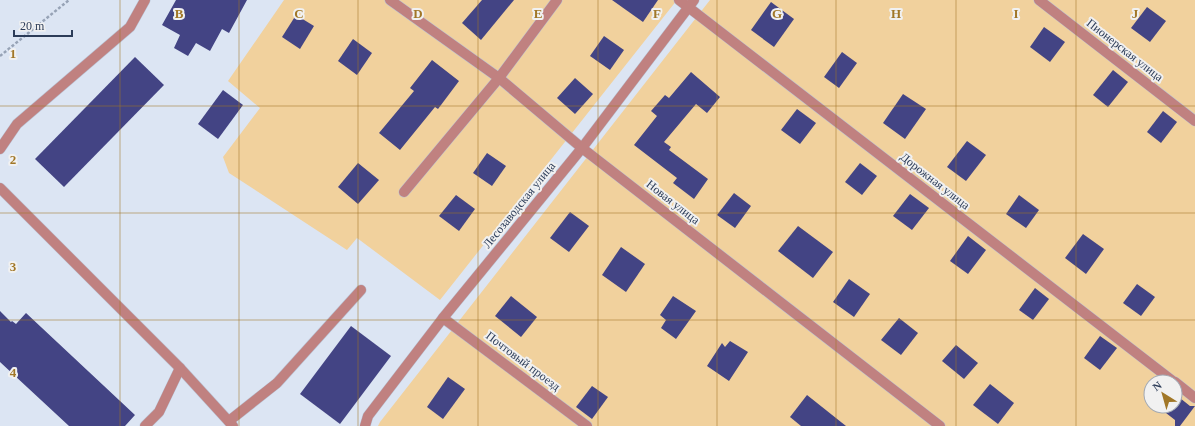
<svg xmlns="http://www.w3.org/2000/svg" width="1195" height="426" font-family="'Times New Roman',serif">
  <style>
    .green { fill: #f1d19d; fill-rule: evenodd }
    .building { fill: #434484 }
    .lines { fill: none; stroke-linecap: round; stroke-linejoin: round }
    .minor-casing { stroke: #b9c3d4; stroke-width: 11 }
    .path { stroke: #97a3b6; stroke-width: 2.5; stroke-dasharray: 3 2; stroke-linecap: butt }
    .minor { stroke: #c08180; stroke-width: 10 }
    .grid { fill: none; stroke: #a17727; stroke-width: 1; stroke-opacity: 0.55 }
    .labels { text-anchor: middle; stroke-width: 4; stroke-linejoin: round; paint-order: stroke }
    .street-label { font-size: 12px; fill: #2c3c58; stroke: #f1f1f1 }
    .grid-label { font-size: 13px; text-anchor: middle; font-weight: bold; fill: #a17727; stroke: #f1f1f1; stroke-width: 4; stroke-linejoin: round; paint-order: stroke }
  </style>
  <rect width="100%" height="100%" fill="#dce5f3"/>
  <!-- green -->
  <g class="green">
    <path d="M284,0H677L440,300L357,238L347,250L229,173L223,157L260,108L228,81Z"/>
    <path d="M710,0H1195V426H378L380,422ZM1151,382H1175V406H1151Z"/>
  </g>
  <!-- building -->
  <g class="building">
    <path d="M176,0H247L229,33L222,29L210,51L196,43L188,56L174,48L180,35L162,25Z"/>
    <path d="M482,0H514L481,40L462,23Z"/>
    <path d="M612,0H658L643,22Z"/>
    <path d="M771,2L794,19L774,47L751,30Z"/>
    <path d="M1147,7L1166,21L1150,42L1131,28Z"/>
    <path d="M296,15L314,26L300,49L282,37Z"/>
    <path d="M1044,27L1065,42L1050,62L1030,47Z"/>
    <path d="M604,36L624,50L610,70L590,56Z"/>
    <path d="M353,39L372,53L357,75L338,61Z"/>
    <path d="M842,52L857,63L839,88L824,77Z"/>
    <path d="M135,57L164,85L64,187L35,159Z"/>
    <path d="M432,60L459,81L438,109L435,107L400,150L379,133L414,91L410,88Z"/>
    <path d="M1113,70L1128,82L1108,107L1093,95Z"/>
    <path d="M691,72L720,97L707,113L696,104L664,142L671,147L669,150L708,179L694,199L673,183L677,178L634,145L657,116L651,111L665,95L669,98Z"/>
    <path d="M575,78L593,94L575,114L557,98Z"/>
    <path d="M223,90L243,105L218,139L198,124Z"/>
    <path d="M903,94L926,109L905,139L883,123Z"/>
    <path d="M797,109L816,123L800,144L781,130Z"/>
    <path d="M1163,111L1177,122L1161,143L1147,132Z"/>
    <path d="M967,141L986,155L966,181L947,167Z"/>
    <path d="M487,153L506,166L492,186L473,173Z"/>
    <path d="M358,163L379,180L358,204L338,187Z"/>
    <path d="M860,163L877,176L862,195L845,182Z"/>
    <path d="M734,193L751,206L735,228L717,215Z"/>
    <path d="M910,194L929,208L912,230L893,216Z"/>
    <path d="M456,195L475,209L459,231L439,216Z"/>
    <path d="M1019,195L1039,210L1026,228L1006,214Z"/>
    <path d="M570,212L589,226L569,252L550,238Z"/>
    <path d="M798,226L833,252L813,278L778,251Z"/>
    <path d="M1083,234L1104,249L1086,274L1065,258Z"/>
    <path d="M968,236L986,250L968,274L950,261Z"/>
    <path d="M621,247L645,264L626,292L602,275Z"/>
    <path d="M849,279L870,294L854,317L833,302Z"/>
    <path d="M1137,284L1155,297L1141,316L1123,303Z"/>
    <path d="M1035,288L1049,299L1033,320L1019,310Z"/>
    <path d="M511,296L537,317L521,337L495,316Z"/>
    <path d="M673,296L696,311L676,339L661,328L666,320L660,315Z"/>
    <path d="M0,311L11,322L12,321L16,324L26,313L135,415L125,426H69L0,362Z"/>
    <path d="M899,318L918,333L901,355L881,340Z"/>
    <path d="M351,326L391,356L340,424L300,394Z"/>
    <path d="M1100,336L1117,348L1100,370L1084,358Z"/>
    <path d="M730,341L748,352L729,381L707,366L722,343L725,347Z"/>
    <path d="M956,345L978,363L964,379L942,361Z"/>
    <path d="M448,377L465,389L443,419L427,407Z"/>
    <path d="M990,384L1014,403L998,424L973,405Z"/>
    <path d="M592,386L608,397L592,419L576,407Z"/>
    <path d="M1175,394L1190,406H1195L1180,426H1175V420L1157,406H1175Z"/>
    <path d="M807,395L846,426H801L790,417Z"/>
  </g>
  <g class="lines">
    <defs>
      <g id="minor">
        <path d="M390,0L499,78L582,148L940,426"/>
        <path d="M679,0L1174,382"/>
        <path d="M1039,0L1195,121"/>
        <path d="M0,149L17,124L130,27L145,0"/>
        <path d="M0,188L180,368L233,426"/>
        <path d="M404,192L499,78L557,0"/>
        <path d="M443,318L587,426"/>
        <path d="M1175,382L1195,398"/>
        <path d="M229,421L277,383L361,290"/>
        <path d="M145,426L159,412L180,368"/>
        <path d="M365,426L368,416L443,318L582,148L694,0"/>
      </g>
    </defs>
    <!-- minor casing -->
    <use href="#minor" class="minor-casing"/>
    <!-- path -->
    <path class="path" d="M0,56L69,0"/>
    <!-- minor -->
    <use href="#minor" class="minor"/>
  </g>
  <!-- grid -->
  <path class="grid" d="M120,0V426M239,0V426M358,0V426M478,0V426M598,0V426M717,0V426M836,0V426M956,0V426M1076,0V426M0,106H1195M0,213H1195M0,320H1195"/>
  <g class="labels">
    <!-- street labels -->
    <g class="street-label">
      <text transform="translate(1125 50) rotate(38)" y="4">Пионерская улица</text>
      <text transform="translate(935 181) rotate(38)" y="4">Дорожная улица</text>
      <text transform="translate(673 202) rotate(38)" y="4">Новая улица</text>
      <text transform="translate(519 205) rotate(-51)" y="4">Лесозаводская улица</text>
      <text transform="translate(523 361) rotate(37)" y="4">Почтовый проезд</text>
    </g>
  </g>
  <g class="grid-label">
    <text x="179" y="18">B</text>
    <text x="299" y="18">C</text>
    <text x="418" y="18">D</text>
    <text x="538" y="18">E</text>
    <text x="657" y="18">F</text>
    <text x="777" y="18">G</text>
    <text x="896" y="18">H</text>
    <text x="1016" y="18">I</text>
    <text x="1135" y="18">J</text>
    <text x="13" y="58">1</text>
    <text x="13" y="164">2</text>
    <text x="13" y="271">3</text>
    <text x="13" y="377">4</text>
  </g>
  <!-- north arrow -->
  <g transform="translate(1163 394) rotate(323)"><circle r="19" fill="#f1f1f1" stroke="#a2a9b4"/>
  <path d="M0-3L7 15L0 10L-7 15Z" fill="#a17727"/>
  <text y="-6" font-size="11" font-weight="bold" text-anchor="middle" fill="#2c3c58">N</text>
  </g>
  <!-- scale -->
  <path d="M14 30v6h58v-6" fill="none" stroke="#2c3c58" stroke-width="2"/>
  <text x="20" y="30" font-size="12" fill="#2c3c58" stroke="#f1f1f1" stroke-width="3" paint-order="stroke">20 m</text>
</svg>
